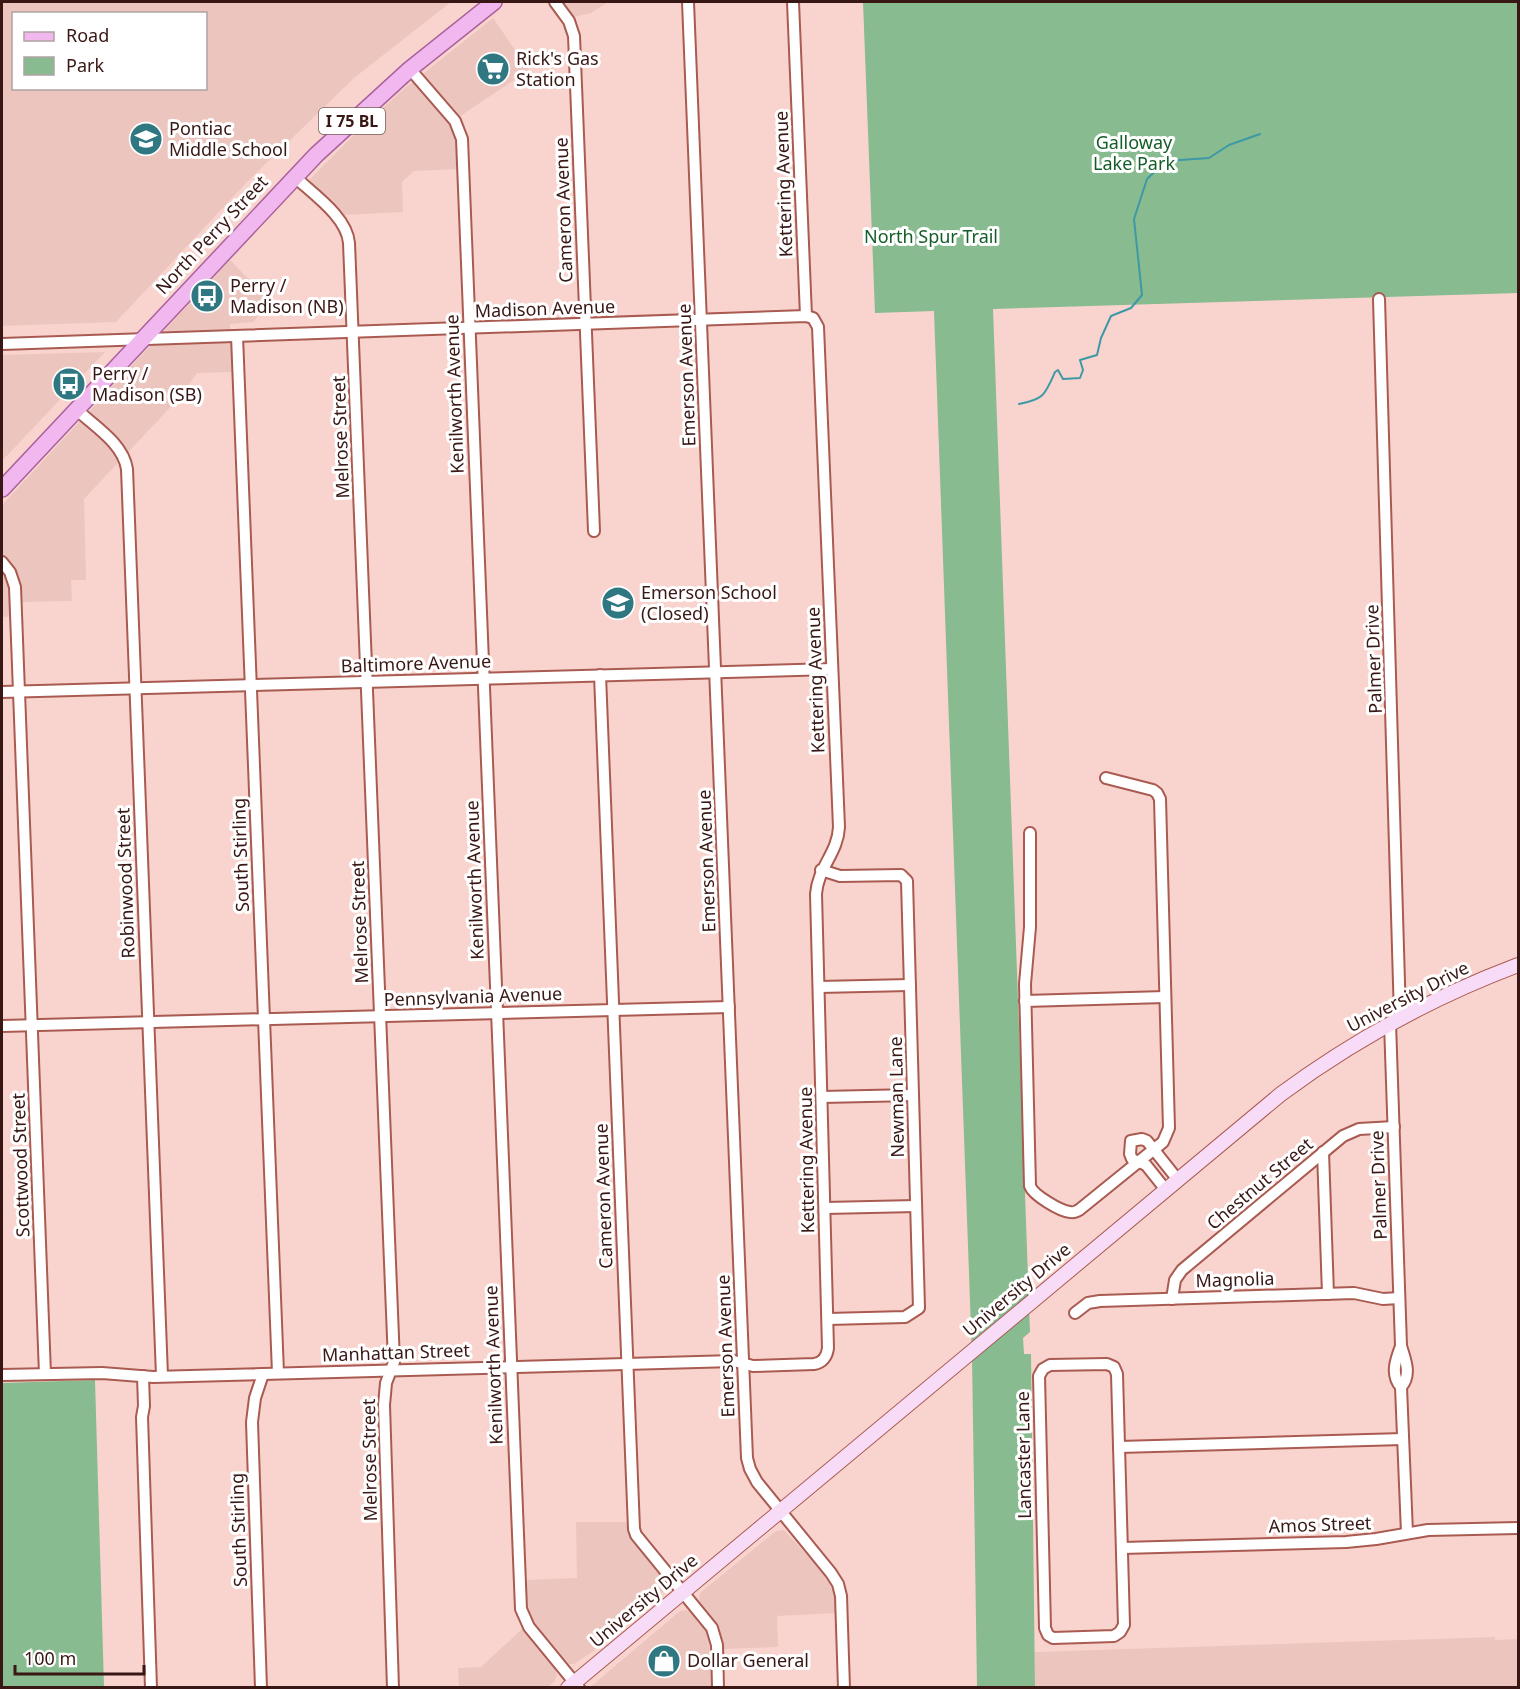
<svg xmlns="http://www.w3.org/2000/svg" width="1520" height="1689" font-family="'Noto Sans',sans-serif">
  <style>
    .built { fill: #ecc5bf; fill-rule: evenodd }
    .green { fill: #88bb8f }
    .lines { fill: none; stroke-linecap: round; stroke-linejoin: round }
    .stream { stroke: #3d99a6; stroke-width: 2 }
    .street-casing { stroke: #a95b51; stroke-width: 14 }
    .secondary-casing { stroke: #a95b51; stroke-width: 16 }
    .primary-casing { stroke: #aa619c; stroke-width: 18 }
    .street { stroke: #fff; stroke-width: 10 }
    .secondary { stroke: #f8dcf7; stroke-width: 14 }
    .primary { stroke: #f1b8ef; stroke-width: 15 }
    .labels { text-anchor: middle; stroke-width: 6; stroke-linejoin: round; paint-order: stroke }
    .shield { fill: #fff; stroke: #745d5a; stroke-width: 1.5 }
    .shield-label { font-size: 16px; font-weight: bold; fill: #381714 }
    .poi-label { font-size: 18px; fill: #381714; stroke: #fff; text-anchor: start }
    .park-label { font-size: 18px; fill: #135e28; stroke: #fff }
    .street-label { font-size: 18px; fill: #381714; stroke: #fff }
  </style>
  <rect width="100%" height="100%" fill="#f9d4ce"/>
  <!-- built -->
  <g class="built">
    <path d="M2,2H451L354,78L248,181L116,322L2,326ZM14,14H206V88H14Z"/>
    <path d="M562,2H608L591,13L573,17Z"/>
    <path d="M493,18L529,70L459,117L460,169L414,171L402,182L403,212L344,215L309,180L362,127L405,88Z"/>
    <path d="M230,260L268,299L254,322L230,324L233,372L197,373L181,396L84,499L86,580H71L72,601L21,602V616L2,617V505Z"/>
    <path d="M105,352L2,461V355Z"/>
    <path d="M576,1522H627L630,1535L661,1575L666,1585L665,1590L592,1652L574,1664H569L530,1621L526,1612L524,1580L577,1578Z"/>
    <path d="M784,1530L819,1568L828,1582L834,1594L836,1613L777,1616L778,1647L722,1649L718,1630L699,1601L700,1593L776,1531Z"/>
    <path d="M686,1610L694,1613L707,1631L710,1652L711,1687L589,1688L680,1611Z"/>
    <path d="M522,1629L552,1663L557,1675L554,1682L548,1687H459L458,1668L481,1667Z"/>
    <path d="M1495,1637V1640L1518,1639V1687H1035V1652Z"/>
  </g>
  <!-- green -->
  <g class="green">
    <path d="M863,2H1518V293L993,309L1030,1332L1023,1338L1024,1354H1031L1035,1687H977L972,1356L934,311L875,313Z"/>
    <path d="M95,1380L104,1687H2V1383Z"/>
  </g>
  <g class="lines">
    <!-- stream -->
    <path class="stream" d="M1019,404C1044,399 1045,395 1055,372L1058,370L1063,379L1080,378L1083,370L1080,360L1097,355L1101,338L1111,316L1131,308L1142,295L1134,219L1147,179L1166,161L1209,158L1229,145L1260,134"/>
    <defs>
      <g id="street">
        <path d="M555,2L569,21L574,36L594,531"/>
        <path d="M688,2L747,1458L750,1469L757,1482L831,1573L838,1584L841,1596L844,1688"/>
        <path d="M793,2L806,316"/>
        <path d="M410,69L455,121L462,139L521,1609L529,1627L579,1688"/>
        <path d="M295,177C313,194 347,217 349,243L394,1362L386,1383L384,1405L393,1688"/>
        <path d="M1379,299L1400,1017"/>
        <path d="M237,336L278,1373"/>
        <path d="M2,344L806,316L813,318L818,327L839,827C838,853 818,867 816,894L828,1348C827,1357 822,1363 814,1364L753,1366L734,1361L153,1377L102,1373L2,1375"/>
        <path d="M76,409C94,426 123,443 127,469L162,1376"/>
        <path d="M2,562L10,572L15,587L45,1374"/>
        <path d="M600,675L634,1529L636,1535L712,1628L717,1645L718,1688"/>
        <path d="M2,692L832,669"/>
        <path d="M1030,833V927L1025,984L1030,1186C1033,1195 1060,1211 1070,1212C1074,1213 1075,1212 1079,1210L1163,1142L1169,1128L1160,799L1157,793L1153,790L1106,778"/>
        <path d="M821,870L840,876L901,875L907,881L919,1308L905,1317L828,1319"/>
        <path d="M819,987L910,985"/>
        <path d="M1025,1001L1165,997"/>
        <path d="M1390,1023L1401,1346C1405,1359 1412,1375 1401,1387"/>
        <path d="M2,1026L729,1007"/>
        <path d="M822,1097L913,1095"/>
        <path d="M1323,1152L1328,1294"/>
        <path d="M1166,1190L1146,1165L1132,1159L1130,1154L1131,1141L1142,1139L1147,1141L1178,1180"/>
        <path d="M825,1208L916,1206"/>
        <path d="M1172,1299L1175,1280L1182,1270L1343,1136L1359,1129L1394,1127"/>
        <path d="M1075,1313L1088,1303L1100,1301L1354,1293L1383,1299L1399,1298"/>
        <path d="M1401,1346C1396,1359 1390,1375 1401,1387L1407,1533"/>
        <path d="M1107,1364L1114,1367L1117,1374L1124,1625L1120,1632L1114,1636L1053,1638L1048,1635L1045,1628L1039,1376L1043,1369L1050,1365Z"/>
        <path d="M143,1376L144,1406L142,1417L151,1688"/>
        <path d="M1119,1447L1403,1439"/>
        <path d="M1122,1548L1346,1542L1376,1539L1428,1530L1518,1528"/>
        <path d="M261,1688L252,1422L255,1398L263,1374"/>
      </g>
      <path id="secondary" d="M568,1688L1281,1094C1354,1040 1433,997 1518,965"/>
      <path id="primary" d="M2,489L316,155L410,69L494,2"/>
    </defs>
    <!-- street casing -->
    <use href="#street" class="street-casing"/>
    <!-- secondary casing -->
    <use href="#secondary" class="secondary-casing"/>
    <!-- primary casing -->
    <use href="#primary" class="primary-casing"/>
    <!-- street -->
    <use href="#street" class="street"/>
    <!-- secondary -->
    <use href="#secondary" class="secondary"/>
    <!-- primary -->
    <use href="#primary" class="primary"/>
  </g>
  <!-- icons -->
  <defs>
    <symbol id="supermarket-disc" viewBox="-11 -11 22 22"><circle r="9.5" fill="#2f7781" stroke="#fff"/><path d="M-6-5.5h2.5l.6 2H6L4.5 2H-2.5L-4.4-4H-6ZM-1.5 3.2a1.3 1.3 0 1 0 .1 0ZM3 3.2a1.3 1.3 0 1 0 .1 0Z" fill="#fff"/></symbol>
    <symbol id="school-disc" viewBox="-11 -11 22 22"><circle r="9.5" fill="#2f7781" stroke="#fff"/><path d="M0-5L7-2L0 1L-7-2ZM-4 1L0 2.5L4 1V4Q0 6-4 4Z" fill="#fff"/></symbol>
    <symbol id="bus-disc" viewBox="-11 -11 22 22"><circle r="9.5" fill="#2f7781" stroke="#fff"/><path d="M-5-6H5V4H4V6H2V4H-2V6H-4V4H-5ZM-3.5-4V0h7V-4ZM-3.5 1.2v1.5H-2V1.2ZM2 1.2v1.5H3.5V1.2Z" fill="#fff"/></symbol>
    <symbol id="shop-disc" viewBox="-11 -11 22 22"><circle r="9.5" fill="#2f7781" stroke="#fff"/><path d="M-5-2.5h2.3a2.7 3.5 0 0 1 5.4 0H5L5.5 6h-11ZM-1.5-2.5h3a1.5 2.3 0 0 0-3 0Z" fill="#fff"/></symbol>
  </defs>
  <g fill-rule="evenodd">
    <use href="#supermarket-disc" x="474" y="50" width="38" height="38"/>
    <use href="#school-disc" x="127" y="120" width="38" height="38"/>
    <use href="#bus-disc" x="188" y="277" width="38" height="38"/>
    <use href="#bus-disc" x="50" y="365" width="38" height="38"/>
    <use href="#school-disc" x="599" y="584" width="38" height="38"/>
    <use href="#shop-disc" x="645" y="1642" width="38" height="38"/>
  </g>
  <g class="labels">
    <!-- shield labels -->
    <rect class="shield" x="319" y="108" width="66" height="26" rx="4.5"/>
    <g class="shield-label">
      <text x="352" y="127">I 75 BL</text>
    </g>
    <!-- poi labels -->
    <g class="poi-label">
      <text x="516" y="65">Rick's Gas<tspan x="516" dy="21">Station</tspan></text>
      <text x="169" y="135">Pontiac<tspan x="169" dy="21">Middle School</tspan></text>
      <text x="230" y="292">Perry /<tspan x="230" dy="21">Madison (NB)</tspan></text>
      <text x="92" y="380">Perry /<tspan x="92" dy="21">Madison (SB)</tspan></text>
      <text x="641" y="599">Emerson School<tspan x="641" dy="21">(Closed)</tspan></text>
      <text x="687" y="1667">Dollar General</text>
    </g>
    <!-- park labels -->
    <g class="park-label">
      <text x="1134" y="149">Galloway<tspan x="1134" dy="21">Lake Park</tspan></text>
      <text x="931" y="243">North Spur Trail</text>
    </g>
    <!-- street labels -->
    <g class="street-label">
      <text transform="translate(784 184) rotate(-92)" y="6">Kettering Avenue</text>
      <text transform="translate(564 210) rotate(-92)" y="6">Cameron Avenue</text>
      <text transform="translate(212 235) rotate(-47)" y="6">North Perry Street</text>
      <text transform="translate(545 309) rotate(-2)" y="6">Madison Avenue</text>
      <text transform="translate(687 375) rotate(-92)" y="6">Emerson Avenue</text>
      <text transform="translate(455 394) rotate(-92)" y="6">Kenilworth Avenue</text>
      <text transform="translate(341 437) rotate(-92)" y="6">Melrose Street</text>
      <text transform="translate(1374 659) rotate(-92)" y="6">Palmer Drive</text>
      <text transform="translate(416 664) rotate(-2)" y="6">Baltimore Avenue</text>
      <text transform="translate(816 680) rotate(-92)" y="6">Kettering Avenue</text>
      <text transform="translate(241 855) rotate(-92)" y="6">South Stirling</text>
      <text transform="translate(707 861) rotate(-92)" y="6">Emerson Avenue</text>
      <text transform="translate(475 880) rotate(-92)" y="6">Kenilworth Avenue</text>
      <text transform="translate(126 883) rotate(-92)" y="6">Robinwood Street</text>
      <text transform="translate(360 922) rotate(-92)" y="6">Melrose Street</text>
      <text transform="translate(473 997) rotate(-2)" y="6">Pennsylvania Avenue</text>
      <text transform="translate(1408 997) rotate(-27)" y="6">University Drive</text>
      <text transform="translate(897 1097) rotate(-91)" y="6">Newman Lane</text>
      <text transform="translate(807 1160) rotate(-91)" y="6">Kettering Avenue</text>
      <text transform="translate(21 1165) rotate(-92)" y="6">Scottwood Street</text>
      <text transform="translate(1260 1184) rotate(-40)" y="6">Chestnut Street</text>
      <text transform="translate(1379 1185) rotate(-92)" y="6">Palmer Drive</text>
      <text transform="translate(604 1196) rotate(-92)" y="6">Cameron Avenue</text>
      <text transform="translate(1235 1280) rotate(-2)" y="6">Magnolia</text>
      <text transform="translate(1017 1290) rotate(-40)" y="6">University Drive</text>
      <text transform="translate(726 1346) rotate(-92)" y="6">Emerson Avenue</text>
      <text transform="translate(396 1353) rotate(-2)" y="6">Manhattan Street</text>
      <text transform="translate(494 1365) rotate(-92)" y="6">Kenilworth Avenue</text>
      <text transform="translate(1024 1455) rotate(-91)" y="6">Lancaster Lane</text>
      <text transform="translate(370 1460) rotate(-91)" y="6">Melrose Street</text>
      <text transform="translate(1320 1525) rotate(-2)" y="6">Amos Street</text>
      <text transform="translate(239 1530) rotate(-92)" y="6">South Stirling</text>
      <text transform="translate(644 1601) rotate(-40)" y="6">University Drive</text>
    </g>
  </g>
  <!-- border -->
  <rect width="1520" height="1689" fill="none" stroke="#381714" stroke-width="6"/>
  <!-- legend -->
  <rect x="12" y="12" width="195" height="78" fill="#ffffff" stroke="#afa2a1" stroke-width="1.5"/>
  <rect x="24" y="32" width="30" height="9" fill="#f1b8ef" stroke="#afa2a1" stroke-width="1.5"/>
  <text x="66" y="42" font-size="18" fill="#381714">Road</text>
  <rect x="24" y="57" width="30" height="18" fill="#88bb8f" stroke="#afa2a1" stroke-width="1.5"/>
  <text x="66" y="72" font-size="18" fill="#381714">Park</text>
  <!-- scale -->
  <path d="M15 1665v9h129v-9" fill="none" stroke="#381714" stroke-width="3"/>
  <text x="24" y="1665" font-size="18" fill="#381714" stroke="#ffffff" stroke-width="4.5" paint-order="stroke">100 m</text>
</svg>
